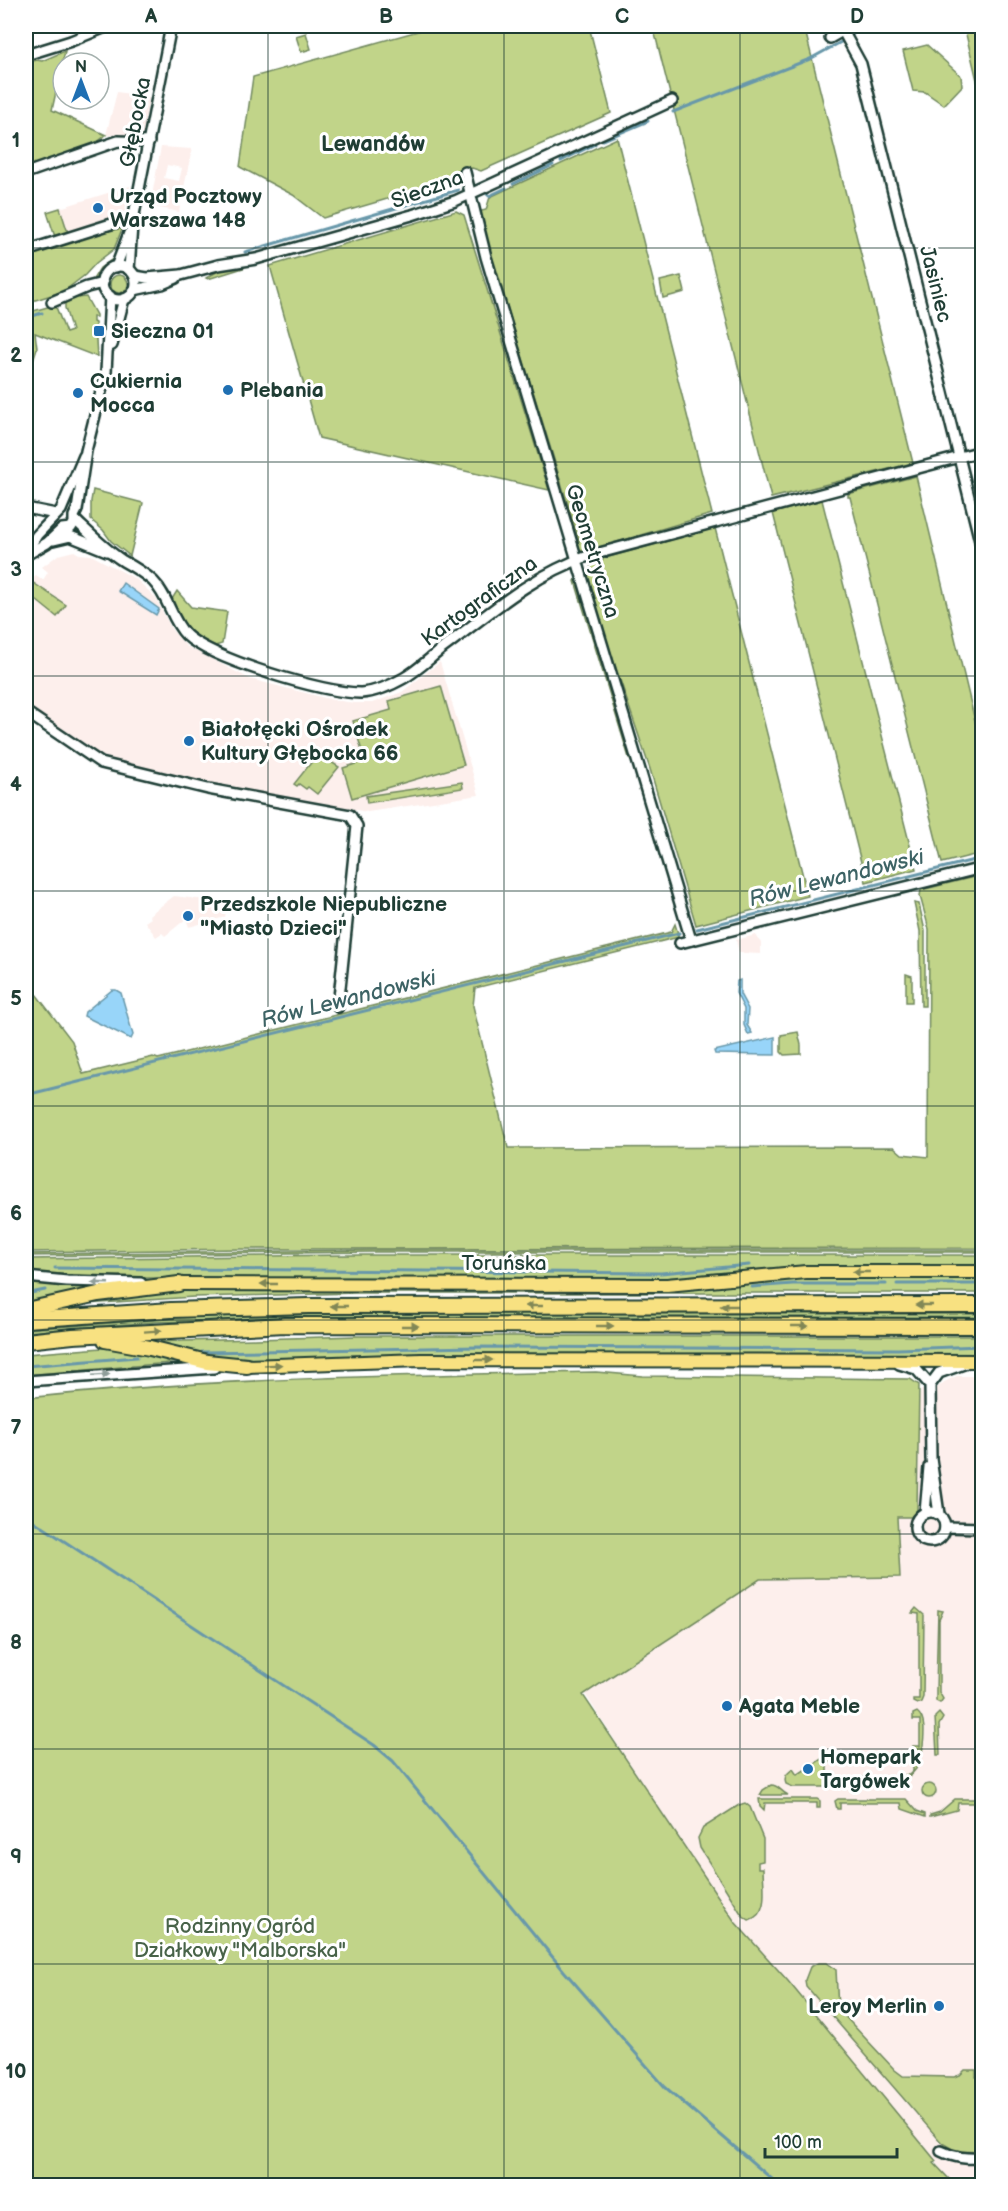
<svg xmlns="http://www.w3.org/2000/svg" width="1008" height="2211" font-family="'Balsamiq Sans',sans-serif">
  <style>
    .built { fill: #fdefec; fill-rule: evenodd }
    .green { fill: #c1d489; stroke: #70885e; stroke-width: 1.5 }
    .water { fill: #98d5f9; stroke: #6898aa; stroke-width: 1.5 }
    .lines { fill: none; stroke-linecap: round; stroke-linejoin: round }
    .stream { stroke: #6898aa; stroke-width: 3 }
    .minor-casing { stroke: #1f3d34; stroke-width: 14 }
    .major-casing { stroke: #1f3d34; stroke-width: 16 }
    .highway-casing { stroke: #1f3d34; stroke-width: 18 }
    .minor { stroke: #fff; stroke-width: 9 }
    .major { stroke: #f8e181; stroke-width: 12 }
    .highway { stroke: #f8e181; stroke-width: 14 }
    .oneway { fill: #818757 }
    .oneway2 { fill: #8f9e9a }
    .grid { fill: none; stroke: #1f3d34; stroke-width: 1.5; stroke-opacity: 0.55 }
    .poi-dot { fill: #1f6fb2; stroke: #fff; stroke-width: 2 }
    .labels { text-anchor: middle; stroke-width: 6; stroke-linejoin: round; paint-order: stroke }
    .street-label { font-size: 21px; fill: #1f3d34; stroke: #fff }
    .poi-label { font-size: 21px; font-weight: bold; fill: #1f3d34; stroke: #fff; text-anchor: start }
    .park-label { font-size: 21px; fill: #486349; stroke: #fff }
    .neighbourhood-label { font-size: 22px; font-weight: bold; fill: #1f3d34; stroke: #fff }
    .water-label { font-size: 22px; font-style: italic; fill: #3d6365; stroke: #fff }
    .neatline { fill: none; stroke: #1f3d34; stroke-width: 2 }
    .grid-label { font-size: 20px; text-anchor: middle; font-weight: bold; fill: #1f3d34 }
  </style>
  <rect width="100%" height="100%" fill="#fff"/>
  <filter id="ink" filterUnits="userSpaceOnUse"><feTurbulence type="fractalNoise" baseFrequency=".0167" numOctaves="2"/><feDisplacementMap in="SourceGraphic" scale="12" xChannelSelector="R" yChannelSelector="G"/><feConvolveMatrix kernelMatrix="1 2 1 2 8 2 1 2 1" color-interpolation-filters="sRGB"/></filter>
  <g filter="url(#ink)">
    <!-- built -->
    <g class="built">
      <path d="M117,92L149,97L142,138L106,135Z"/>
      <path d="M161,147L192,149L179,212L150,206ZM167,165L182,168L179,181L164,178Z"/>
      <path d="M130,186L124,215L68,233L60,208Z"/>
      <path d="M74,551L79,554L91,555L136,579L155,597L172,630L186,646L250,679L333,700L355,703H372L402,692L440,662L479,795L368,812L239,790L103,758L26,705V583L36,575L43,580L48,572L42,567L58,555Z"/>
      <path d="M174,896L206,900V906L227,908L225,917L189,927L186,919L165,936L162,933L156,937L145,922L151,918L149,915Z"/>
      <path d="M756,935L761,943V954L739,953L736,940Z"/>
      <path d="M957,1376H982L981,2186L959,2185L952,2182L802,2007L717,1899L585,1694L761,1579L900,1577L897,1516L921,1390L936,1389L944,1382Z"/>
    </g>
    <!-- green -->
    <g class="green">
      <path d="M429,26H589L611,113L481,171L472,168L459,172L455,179L323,218L293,195L240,167L253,77L429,28Z"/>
      <path d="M653,26H804L913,463L771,498Z"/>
      <path d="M964,26H982V101Z"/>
      <path d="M306,33L311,49L301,52L296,36Z"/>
      <path d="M927,45L961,76L962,86L944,105L925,92L913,91L903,51Z"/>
      <path d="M65,51L52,110L106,135L95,144L26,169V63L37,60L42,61Z"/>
      <path d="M617,138L712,514L583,552L580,550L576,542L579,541L478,212L486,210L490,197Z"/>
      <path d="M60,208L68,233L55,237L47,212Z"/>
      <path d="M456,211L464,215L549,490L319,438L270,266Z"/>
      <path d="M116,227L122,229L114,249L96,263L85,275L64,291L26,303V256Z"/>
      <path d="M117,256C113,265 101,277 92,281L100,268Z"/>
      <path d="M239,266L243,268L208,279L206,278L220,270Z"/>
      <circle cx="119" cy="284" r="9"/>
      <path d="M681,276L685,292L663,298L660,281Z"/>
      <path d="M86,297L96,315V317H93V322L95,323L97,357L35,333L37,348L26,382V313L51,306L56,307L66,333L72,331L65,308V303L74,298Z"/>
      <path d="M916,476L982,750V853L942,863L850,497H848V494Z"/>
      <path d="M93,490L143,503L130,556L111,541L103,530L91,520V501Z"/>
      <path d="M822,500L916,869L866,882L773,513Z"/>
      <path d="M715,528L808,896L696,925L650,769L585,576L590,574L589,570L594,561Z"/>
      <path d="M577,578L636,768L629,758L575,581Z"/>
      <path d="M29,580L66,605L57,617L26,592V585Z"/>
      <path d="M177,591L191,607L227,612L222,644L215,646C192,635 179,625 172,599Z"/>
      <path d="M441,686L464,765L352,798L343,768L365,761L353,721L391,710L389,701Z"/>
      <path d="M323,753L327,757L326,759L339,767L317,794L308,787L306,789L299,784L297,786L294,784L318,754L321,756Z"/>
      <path d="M462,782L463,788L367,803L366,796Z"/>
      <path d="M982,875V1248L241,1249L26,1252V981L72,1041L83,1074L153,1057L158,1059L671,932L675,924L679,937L475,988L473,1006L508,1148L894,1147L902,1154L928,1157L929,929L920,896L921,890Z"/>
      <path d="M914,903L919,904L925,931V1006H921L920,931Z"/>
      <path d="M906,974L912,976V1002H906Z"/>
      <path d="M798,1032L801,1045V1054L784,1055L781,1052V1035Z"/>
      <path d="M373,1250H982V1252H375L26,1256V1254Z"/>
      <path d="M348,1255H982V1265H808L665,1278H117L26,1272V1259Z"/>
      <path d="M807,1278H982V1293H357L194,1297L69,1305L159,1292L185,1290H669Z"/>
      <path d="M26,1283L102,1288L26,1302Z"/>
      <path d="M365,1313L982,1314V1317L288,1318L155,1322L26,1332V1329L195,1317Z"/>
      <path d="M357,1336H982V1354L935,1356L232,1361L147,1342Z"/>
      <path d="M102,1348H121L182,1362L26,1375V1354Z"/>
      <path d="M596,1372L643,1376L910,1379L919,1385L917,1510L911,1517H897L900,1577L760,1579L583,1695L735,1922L788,1981L936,2161L934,2163L952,2182L959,2185H26V1398C215,1378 405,1375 596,1372Z"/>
      <path d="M916,1608L924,1615L923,1697L921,1702L917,1704L913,1702V1699H919V1614L912,1613Z"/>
      <path d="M938,1610L943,1611L939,1620V1692L943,1699L940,1703L936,1701V1690Z"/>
      <path d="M917,1712C928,1720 923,1742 922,1754L913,1753V1746H920V1720H913V1714Z"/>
      <path d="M939,1713L943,1718L939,1725L940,1755H937L935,1717Z"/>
      <path d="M834,1751V1757L827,1765V1775L834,1782H844L850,1777L853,1781L851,1785L846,1787H793L786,1784C783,1776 788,1773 793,1769L797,1775Z"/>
      <path d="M913,1759H918L916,1769L904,1783H893V1787H868L862,1783L861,1778L868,1776L869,1782H904L905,1775H909L913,1771Z"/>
      <circle cx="929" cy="1791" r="7"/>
      <path d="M771,1785C779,1785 781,1792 788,1795H760L763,1790Z"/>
      <path d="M759,1799H817L820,1801V1808H817V1803H765L764,1810L760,1806Z"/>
      <path d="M838,1799H906L917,1811L925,1814V1817L902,1809L901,1803H840V1809H837L835,1801Z"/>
      <path d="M955,1799H982V1803H958L957,1810L930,1817V1815L940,1812Z"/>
      <path d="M745,1803L750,1807L763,1839V1861L758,1862V1868H763C763,1886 770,1914 749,1920L742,1915L700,1848L698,1838L703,1828L739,1805Z"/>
      <path d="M818,1963H826L836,1970L838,2009L895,2070L903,2076L954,2077L960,2075L965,2070H976V2077H982V2152L956,2151L942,2143L806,1986L805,1980L810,1967Z"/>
    </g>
    <!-- water -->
    <g class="water">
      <path d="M123,583L159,609L156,615L118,591Z"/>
      <path d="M740,980V994L748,1009L747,1025L752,1033L748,1034L744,1025V1009L736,993L737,981Z"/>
      <path d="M112,990H116L121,993L133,1035L131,1039L84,1016L85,1012Z"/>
      <path d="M775,1037V1055L715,1054L714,1051Z"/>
    </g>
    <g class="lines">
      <!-- stream -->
      <g class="stream">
        <path d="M853,34L866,26"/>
        <path d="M673,112L810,59L841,42"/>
        <path d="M603,140L648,121"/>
        <path d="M561,161L595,144"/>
        <path d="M513,184L553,165"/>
        <path d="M487,194L489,196L506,188"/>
        <path d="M245,252L458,190"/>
        <path d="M26,318L42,313"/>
        <path d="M697,929L982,858"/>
        <path d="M26,1095L679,933"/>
        <path d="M55,1268L661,1273L749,1265"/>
        <path d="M897,1284H982"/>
        <path d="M752,1287L793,1284H886"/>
        <path d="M26,1294L45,1290"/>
        <path d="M202,1352L478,1347L898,1349L982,1346"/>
        <path d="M26,1366L137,1357"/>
        <path d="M26,1516L374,1745L393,1761L564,1971L665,2087L780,2186"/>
        <path d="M974,2186L982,2183"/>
      </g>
      <defs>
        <g id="minor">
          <path d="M843,31L861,64L982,549"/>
          <path d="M830,38L851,26"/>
          <path d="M26,55L71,41L108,26"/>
          <path d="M465,172L486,257L691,940"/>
          <path d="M26,173L118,141L149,142"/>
          <path d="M26,251L108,225L119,222L133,223"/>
          <circle cx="119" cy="283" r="17"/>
          <path d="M116,267L129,233"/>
          <path d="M129,270L132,225L171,26"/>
          <path d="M135,276L147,278L181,275L218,265L256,259L412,215L455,201L672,101"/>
          <path d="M134,290L162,284L176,278"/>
          <path d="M52,302L87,287L103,283"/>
          <path d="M112,345L124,299"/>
          <path d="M26,508L56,514"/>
          <path d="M75,520C89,533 107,551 123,561C134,567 144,573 153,581C169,597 171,620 186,635C211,659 326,694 361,693C377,692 390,686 404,678C418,670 430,658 443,648C491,612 531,576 588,556L982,451"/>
          <path d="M53,540L70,536L107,551"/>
          <path d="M26,552L37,535L61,510L84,456"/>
          <path d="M26,555L47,543L62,529L71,528L74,523V516L77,510L86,451L106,372L110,296"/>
          <path d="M26,712L101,763L208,789L350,815L357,826L338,1007"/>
          <path d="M680,943L982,868"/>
          <path d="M26,1277L67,1281L141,1283"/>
          <path d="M899,1364L916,1369L930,1385"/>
          <path d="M26,1381L214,1368"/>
          <circle cx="930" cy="1527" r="15"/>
          <path d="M925,1513L929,1467"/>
          <path d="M939,1514L931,1459L930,1385L939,1373L964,1364"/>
          <path d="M945,1527L982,1528"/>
          <path d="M941,2151C955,2158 967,2159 982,2158"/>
        </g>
        <g id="major">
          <path d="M179,1284L667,1285L806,1272H982"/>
          <path d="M247,1366L421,1360L982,1361"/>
        </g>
        <g id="highway">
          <path d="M26,1310L98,1294L179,1284"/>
          <path d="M26,1320L171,1310L308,1306L982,1305"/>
          <path d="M105,1340L150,1348L207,1362L247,1366"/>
          <path d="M26,1341L73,1336L285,1325L982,1326"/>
        </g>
      </defs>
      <!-- minor casing -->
      <use href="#minor" class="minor-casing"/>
      <!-- major casing -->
      <use href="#major" class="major-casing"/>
      <!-- highway casing -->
      <use href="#highway" class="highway-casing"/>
      <!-- minor -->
      <use href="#minor" class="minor"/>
      <!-- major -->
      <use href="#major" class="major"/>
      <!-- highway -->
      <use href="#highway" class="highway"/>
    </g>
    <!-- one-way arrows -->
    <defs><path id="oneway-solid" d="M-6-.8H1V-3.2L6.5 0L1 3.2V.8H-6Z" transform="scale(1.5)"/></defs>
    <g class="oneway">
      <use href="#oneway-solid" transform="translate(861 1272) rotate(-180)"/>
      <use href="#oneway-solid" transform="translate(269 1284) rotate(-180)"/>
      <use href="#oneway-solid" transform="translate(924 1305) rotate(180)"/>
      <use href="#oneway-solid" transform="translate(339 1306) rotate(-180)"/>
      <use href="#oneway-solid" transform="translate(534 1306) rotate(-180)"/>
      <use href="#oneway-solid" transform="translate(729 1306) rotate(-180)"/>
      <use href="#oneway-solid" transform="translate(410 1326)"/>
      <use href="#oneway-solid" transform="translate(605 1326)"/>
      <use href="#oneway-solid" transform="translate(800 1326)"/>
      <use href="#oneway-solid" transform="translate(153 1331) rotate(-4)"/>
      <use href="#oneway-solid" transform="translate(484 1360)"/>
      <use href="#oneway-solid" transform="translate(273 1365) rotate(-3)"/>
    </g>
    <g class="oneway2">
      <use href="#oneway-solid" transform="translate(100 1283) rotate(-178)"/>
      <use href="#oneway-solid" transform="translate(101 1375) rotate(-4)"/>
    </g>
  </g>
  <!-- grid -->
  <path class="grid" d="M268,26V2186M504,26V2186M740,26V2186M26,248H982M26,462H982M26,676H982M26,891H982M26,1106H982M26,1320H982M26,1534H982M26,1749H982M26,1964H982"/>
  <!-- markers -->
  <g class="poi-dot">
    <circle cx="98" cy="208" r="6"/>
    <rect x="93" y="325" width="12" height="12" rx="3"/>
    <circle cx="228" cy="390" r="6"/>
    <circle cx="78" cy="393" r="6"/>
    <circle cx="189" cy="741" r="6"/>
    <circle cx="188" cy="916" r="6"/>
    <circle cx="727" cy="1706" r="6"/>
    <circle cx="808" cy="1769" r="6"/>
    <circle cx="939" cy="2006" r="6"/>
  </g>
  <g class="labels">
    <!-- street labels -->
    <g class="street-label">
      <text transform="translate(135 122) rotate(-79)" y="7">Głębocka</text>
      <text transform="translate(427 189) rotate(-20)" y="7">Sieczna</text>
      <text transform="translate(936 284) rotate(76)" y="7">Jasiniec</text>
      <text transform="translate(593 551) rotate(73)" y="7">Geometryczna</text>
      <text transform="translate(479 601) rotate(-36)" y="7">Kartograficzna</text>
      <text x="504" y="1270">Toruńska</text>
    </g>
    <!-- poi labels -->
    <g class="poi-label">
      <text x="110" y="203">Urząd Pocztowy<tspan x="110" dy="24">Warszawa 148</tspan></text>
      <text x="111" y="338">Sieczna 01</text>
      <text x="90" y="388">Cukiernia<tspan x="90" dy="24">Mocca</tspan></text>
      <text x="240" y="397">Plebania</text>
      <text x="201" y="736">Białołęcki Ośrodek<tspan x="201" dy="24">Kultury Głębocka 66</tspan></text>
      <text x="200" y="911">Przedszkole Niepubliczne<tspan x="200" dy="24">"Miasto Dzieci"</tspan></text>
      <text x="739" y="1713">Agata Meble</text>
      <text x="820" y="1764">Homepark<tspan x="820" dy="24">Targówek</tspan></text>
      <text x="927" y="2013" text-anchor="end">Leroy Merlin</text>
    </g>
    <!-- park labels -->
    <g class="park-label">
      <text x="240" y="1933">Rodzinny Ogród<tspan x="240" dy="24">Działkowy "Malborska"</tspan></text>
    </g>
    <!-- neighbourhood labels -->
    <g class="neighbourhood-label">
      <text x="373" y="151">Lewandów</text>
    </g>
    <!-- water labels -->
    <g class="water-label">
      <text transform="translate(836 877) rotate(-14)" y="8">Rów Lewandowski</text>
      <text transform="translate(348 998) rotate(-14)" y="8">Rów Lewandowski</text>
    </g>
  </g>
  <!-- margin -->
  <rect width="1008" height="2211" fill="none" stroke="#fff" stroke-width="66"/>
  <!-- north arrow -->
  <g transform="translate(81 81)"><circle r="28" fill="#ffffff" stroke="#a5b1ae" stroke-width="1.5"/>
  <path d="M0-4.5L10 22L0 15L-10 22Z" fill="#1f6fb2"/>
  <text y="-9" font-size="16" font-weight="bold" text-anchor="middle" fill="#1f3d34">N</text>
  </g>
  <!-- scale -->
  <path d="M765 2148v9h132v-9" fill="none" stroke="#1f3d34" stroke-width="3"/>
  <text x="774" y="2148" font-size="18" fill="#1f3d34" stroke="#ffffff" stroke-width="4.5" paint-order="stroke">100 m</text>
  <rect x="33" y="33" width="942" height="2145" class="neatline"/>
  <g class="grid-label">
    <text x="151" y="23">A</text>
    <text x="386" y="23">B</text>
    <text x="622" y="23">C</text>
    <text x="857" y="23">D</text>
    <text x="16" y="147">1</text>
    <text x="16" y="362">2</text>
    <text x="16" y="576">3</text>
    <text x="16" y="791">4</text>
    <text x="16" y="1005">5</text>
    <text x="16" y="1220">6</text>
    <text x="16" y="1434">7</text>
    <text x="16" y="1649">8</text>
    <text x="16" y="1863">9</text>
    <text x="16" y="2078">10</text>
  </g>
</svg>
